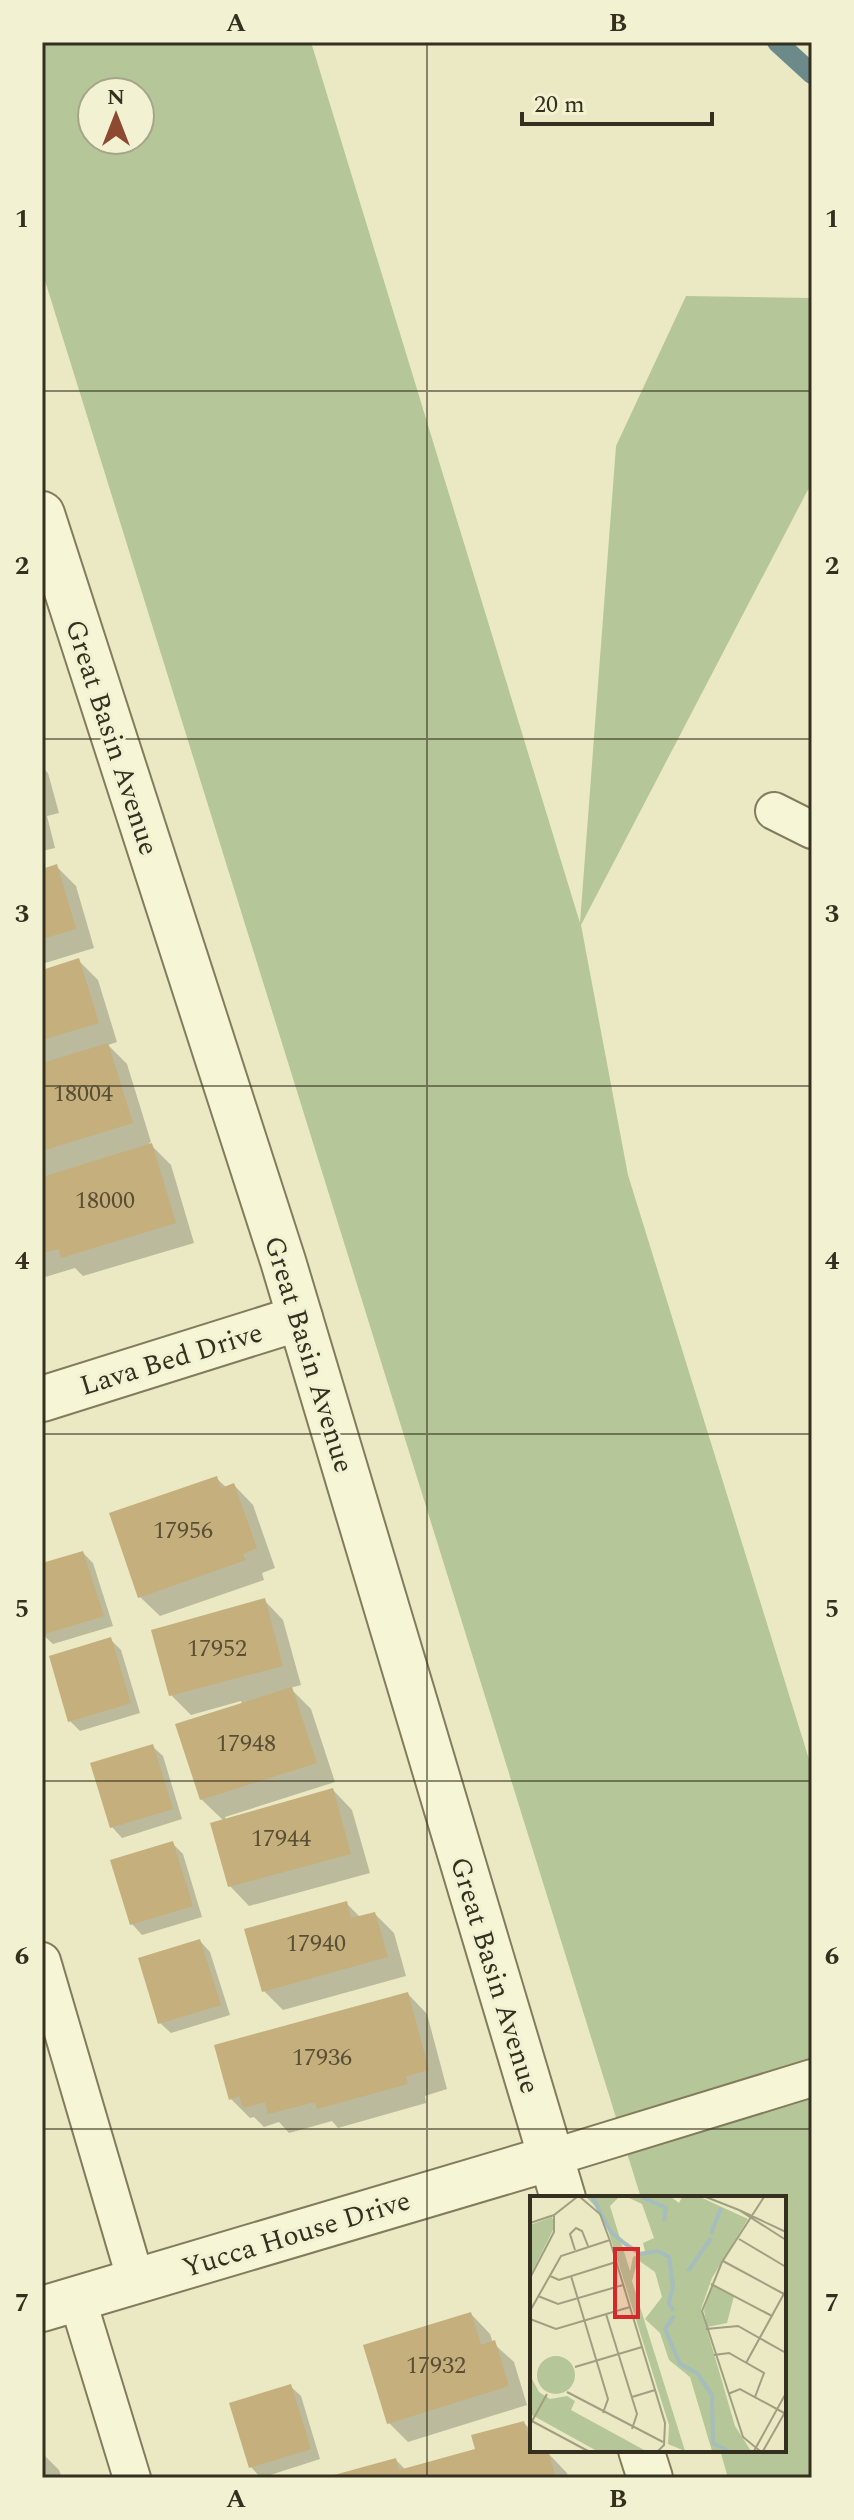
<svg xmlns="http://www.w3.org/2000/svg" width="854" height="2520" font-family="Spectral,serif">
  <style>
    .green { fill: #b5c798; fill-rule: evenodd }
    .shadow { fill: #0003 }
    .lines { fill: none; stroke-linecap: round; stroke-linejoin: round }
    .stream { stroke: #6d8a8b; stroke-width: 20 }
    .building { fill: #c5af7c }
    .service-casing { stroke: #837c5c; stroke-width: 40 }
    .minor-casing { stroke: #837c5c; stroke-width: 48 }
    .tertiary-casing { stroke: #837c5c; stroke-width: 48 }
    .service { stroke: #f6f5d6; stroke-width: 36 }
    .minor { stroke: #f6f5d6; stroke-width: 44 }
    .tertiary { stroke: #f6f5d6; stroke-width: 44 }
    .grid { fill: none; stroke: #342f1e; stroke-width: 2; stroke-opacity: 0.55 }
    .labels { text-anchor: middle; stroke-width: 6; stroke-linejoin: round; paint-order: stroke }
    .number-label { font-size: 24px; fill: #584f36 }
    .street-label { font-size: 28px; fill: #342f1e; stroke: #f2f2d2 }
    .inset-river { fill: none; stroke: #a5bdbd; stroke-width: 4 }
    .inset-road { fill: none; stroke: #a19f81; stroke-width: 2 }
    .view { fill: #d62828; fill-opacity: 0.15; stroke: #d62828; stroke-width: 4 }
    .inset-edge { fill: none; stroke: #342f1e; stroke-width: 4 }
    .neatline { fill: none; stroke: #342f1e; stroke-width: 3 }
    .grid-label { font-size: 26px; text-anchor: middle; font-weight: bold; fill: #342f1e }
  </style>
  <rect width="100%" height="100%" fill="#eae9c3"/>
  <!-- green -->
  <path class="green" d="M42,42H311L580,923L616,446L686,296L812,298V482L581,925L628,1175L812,1769V2478H728L720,2450H784V2198H641L42,271ZM92,92H140V140H92Z"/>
  <!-- shadow -->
  <g class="shadow">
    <path d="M42,767L48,773L59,813L47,816L55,848L42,851Z"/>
    <path d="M56,866L76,886L94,948L42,964V871Z"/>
    <path d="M78,960L98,980L117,1042L108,1045L127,1064L151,1142L149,1143L171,1165L194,1243L83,1276L75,1268L42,1278V972Z"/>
    <path d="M216,1478L227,1488L234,1485L253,1505L275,1568L262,1573L264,1580L160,1616L140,1597Z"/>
    <path d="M83,1553L93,1563L113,1626L53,1644L42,1634V1565Z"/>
    <path d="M264,1600L283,1620L301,1685L290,1688L311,1709L335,1782L225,1817L226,1820L333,1790L352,1810L370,1873L249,1906L230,1886L224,1821L201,1799L242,1704L241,1701L191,1715L171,1695Z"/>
    <path d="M110,1639L121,1650L140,1713L80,1731L70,1721Z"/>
    <path d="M152,1746L163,1756L182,1819L122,1838L112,1827Z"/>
    <path d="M172,1843L183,1854L202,1917L142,1935L132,1924Z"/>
    <path d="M346,1903L361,1918L375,1914L394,1933L406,1976L283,2010L264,1991Z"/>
    <path d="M200,1941L210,1952L230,2015L171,2033L160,2023Z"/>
    <path d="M408,1994L427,2014L447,2089L425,2096L426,2103L338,2128L332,2121L289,2133L279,2122L264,2127L254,2117L250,2118L231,2099Z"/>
    <path d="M471,2314L490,2334L493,2343L514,2362L527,2405L408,2442L389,2423Z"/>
    <path d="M290,2386L301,2396L320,2459L261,2478L251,2467Z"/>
    <path d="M524,2423L532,2431V2450H545L567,2473L568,2478H337L396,2460L406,2470L477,2451Z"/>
    <path d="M42,2453L59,2470L62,2478H42Z"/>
  </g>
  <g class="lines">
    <!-- stream -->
    <path class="stream" d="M777,42L812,74"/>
  </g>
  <!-- building -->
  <g class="building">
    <path d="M57,864L76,929L42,939V869Z"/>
    <path d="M79,958L99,1023L42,1040V970Z"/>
    <path d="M108,1043L133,1123L42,1151V1063Z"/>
    <path d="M152,1143L176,1223L61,1258L59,1249L42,1253V1177Z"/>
    <path d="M217,1476L221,1488L234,1483L257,1548L243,1554L246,1560L138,1598L109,1513Z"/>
    <path d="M83,1551L104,1616L42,1635V1563Z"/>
    <path d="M265,1598L283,1666L169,1696L151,1630Z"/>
    <path d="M111,1637L131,1703L68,1722L49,1656Z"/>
    <path d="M292,1687L317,1763L200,1800L175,1724Z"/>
    <path d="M153,1744L173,1809L110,1828L90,1763Z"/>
    <path d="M333,1788L351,1854L228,1887L210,1823Z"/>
    <path d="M173,1841L193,1906L130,1925L110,1860Z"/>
    <path d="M347,1901L351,1918L375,1912L388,1957L262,1992L244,1929Z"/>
    <path d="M200,1939L221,2005L158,2024L138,1958Z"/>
    <path d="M408,1992L429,2070L406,2076L408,2084L317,2109L315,2102L268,2114L265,2102L243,2108L239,2096L229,2100L214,2045Z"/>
    <path d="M471,2312L481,2345L495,2340L509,2386L387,2424L363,2345Z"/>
    <path d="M291,2384L311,2449L249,2468L229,2403Z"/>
    <path d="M524,2421L530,2442L532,2441V2450H541L542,2453L548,2451L556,2478H335L334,2475L396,2458L399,2470L475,2449L471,2435Z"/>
  </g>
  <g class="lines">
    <defs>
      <g id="service">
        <path d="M774,811L812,830"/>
        <path d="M42,1961L136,2281"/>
        <path d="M551,2158L812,2078"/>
        <path d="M77,2298L132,2478"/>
      </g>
      <g id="minor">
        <path d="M42,1399L300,1318"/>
        <path d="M42,2309L551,2158"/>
      </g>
      <g id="tertiary">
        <path d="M42,514L283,1261L563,2198"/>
        <path d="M641,2450L650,2478"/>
      </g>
    </defs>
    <!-- service casing -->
    <use href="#service" class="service-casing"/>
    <!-- minor casing -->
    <use href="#minor" class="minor-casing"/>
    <!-- tertiary casing -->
    <use href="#tertiary" class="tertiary-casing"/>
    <!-- service -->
    <use href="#service" class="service"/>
    <!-- minor -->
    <use href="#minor" class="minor"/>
    <!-- tertiary -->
    <use href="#tertiary" class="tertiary"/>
  </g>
  <!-- grid -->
  <path class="grid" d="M427,42V2478M42,391H812M42,739H812M42,1086H812M42,1434H812M42,1781H812M42,2129H812"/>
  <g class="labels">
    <!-- number labels -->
    <g class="number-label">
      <text x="83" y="1101">18004</text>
      <text x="105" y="1208">18000</text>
      <text x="183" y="1538">17956</text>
      <text x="217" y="1656">17952</text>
      <text x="246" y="1751">17948</text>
      <text x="281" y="1846">17944</text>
      <text x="316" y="1951">17940</text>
      <text x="322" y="2065">17936</text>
      <text x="436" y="2373">17932</text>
    </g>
    <!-- street labels -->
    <g class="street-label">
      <text transform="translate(113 737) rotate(72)" y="10">Great Basin Avenue</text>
      <text transform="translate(310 1354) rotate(73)" y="10">Great Basin Avenue</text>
      <text transform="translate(171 1358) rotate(-17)" y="10">Lava Bed Drive</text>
      <text transform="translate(496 1975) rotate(73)" y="10">Great Basin Avenue</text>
      <text transform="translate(296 2233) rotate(-17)" y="10">Yucca House Drive</text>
    </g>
  </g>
  <!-- overview -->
  <g transform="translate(530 2196)">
    <rect width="256" height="256" fill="#eae9c3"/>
    <path d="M56,1H89L80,10L100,75L103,61L115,55L113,47L124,42L112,8L97,1H141L149,7L152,1H170L218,23L182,82L171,113L205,230L221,255H182L160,181L139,164L130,137L115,123L132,101L125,76L108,64L102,85L155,255L138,248L139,229L73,18ZM22,21L25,30L0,80V29ZM182,89L204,100L197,127L177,131L174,114ZM7 179a19 19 0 1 1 38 0a19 19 0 1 1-38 0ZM0,179L9,196L20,203L37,200L45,205L41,214L116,255H67L0,218Z" fill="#b5c798"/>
    <path class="inset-river" d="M62,1L81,36L94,47L110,58L128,55L139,61L143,91L139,107L143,115M112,1L136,12L134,25M181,38L191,12M158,75L181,42M144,120L135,133L150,168L167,177L182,199L183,247L198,255"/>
    <path class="inset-road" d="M50,1L70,18L80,45L135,227L134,249L128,255M176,1L209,14M0,27L24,19L47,1M256,36L209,14L256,44M209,43L256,71M45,54L40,38L46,32L52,35L58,50M193,65L254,98M20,80L29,84L86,66M41,80L78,203L73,217M0,82L24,36V18M181,88L242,120M8,100L28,108L93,89M0,115L31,60L80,44M76,118L107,218L102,233M0,123L26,133L100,111M176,133L208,130L256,157M184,159L199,157L234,177L225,201M216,167L256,94M45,171L112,151M37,196L133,246M198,198L210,193L256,218M102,201L125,194M0,224L58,255M1,227L17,198M224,255L256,197M230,255L213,241L172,115L192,66L234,1M233,255L254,218"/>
    <path class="view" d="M85,53H108V121H85Z"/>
    <rect width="256" height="256" class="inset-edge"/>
  </g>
  <!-- border -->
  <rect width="854" height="2520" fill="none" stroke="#f2f2d2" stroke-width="88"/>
  <!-- north arrow -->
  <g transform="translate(116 116)"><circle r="38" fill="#f2f2d2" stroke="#a6a48a" stroke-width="2"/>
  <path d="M0-6L14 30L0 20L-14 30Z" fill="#8d4a31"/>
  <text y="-12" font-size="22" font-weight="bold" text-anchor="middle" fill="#342f1e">N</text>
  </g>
  <!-- scale -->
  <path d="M522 112v12h190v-12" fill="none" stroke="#342f1e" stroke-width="4"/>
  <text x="534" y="112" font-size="24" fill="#342f1e" stroke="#f2f2d2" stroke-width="6" paint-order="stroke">20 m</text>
  <rect x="44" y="44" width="766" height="2432" class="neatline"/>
  <g class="grid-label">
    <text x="236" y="31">A</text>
    <text x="618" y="31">B</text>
    <text x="22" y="227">1</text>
    <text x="832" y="227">1</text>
    <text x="22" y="574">2</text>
    <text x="832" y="574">2</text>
    <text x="22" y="922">3</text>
    <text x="832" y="922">3</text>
    <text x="22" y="1269">4</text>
    <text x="832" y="1269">4</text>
    <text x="22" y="1617">5</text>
    <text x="832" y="1617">5</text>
    <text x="22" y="1964">6</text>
    <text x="832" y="1964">6</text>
    <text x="22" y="2311">7</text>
    <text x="832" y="2311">7</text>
    <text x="236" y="2507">A</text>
    <text x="618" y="2507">B</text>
  </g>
</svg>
